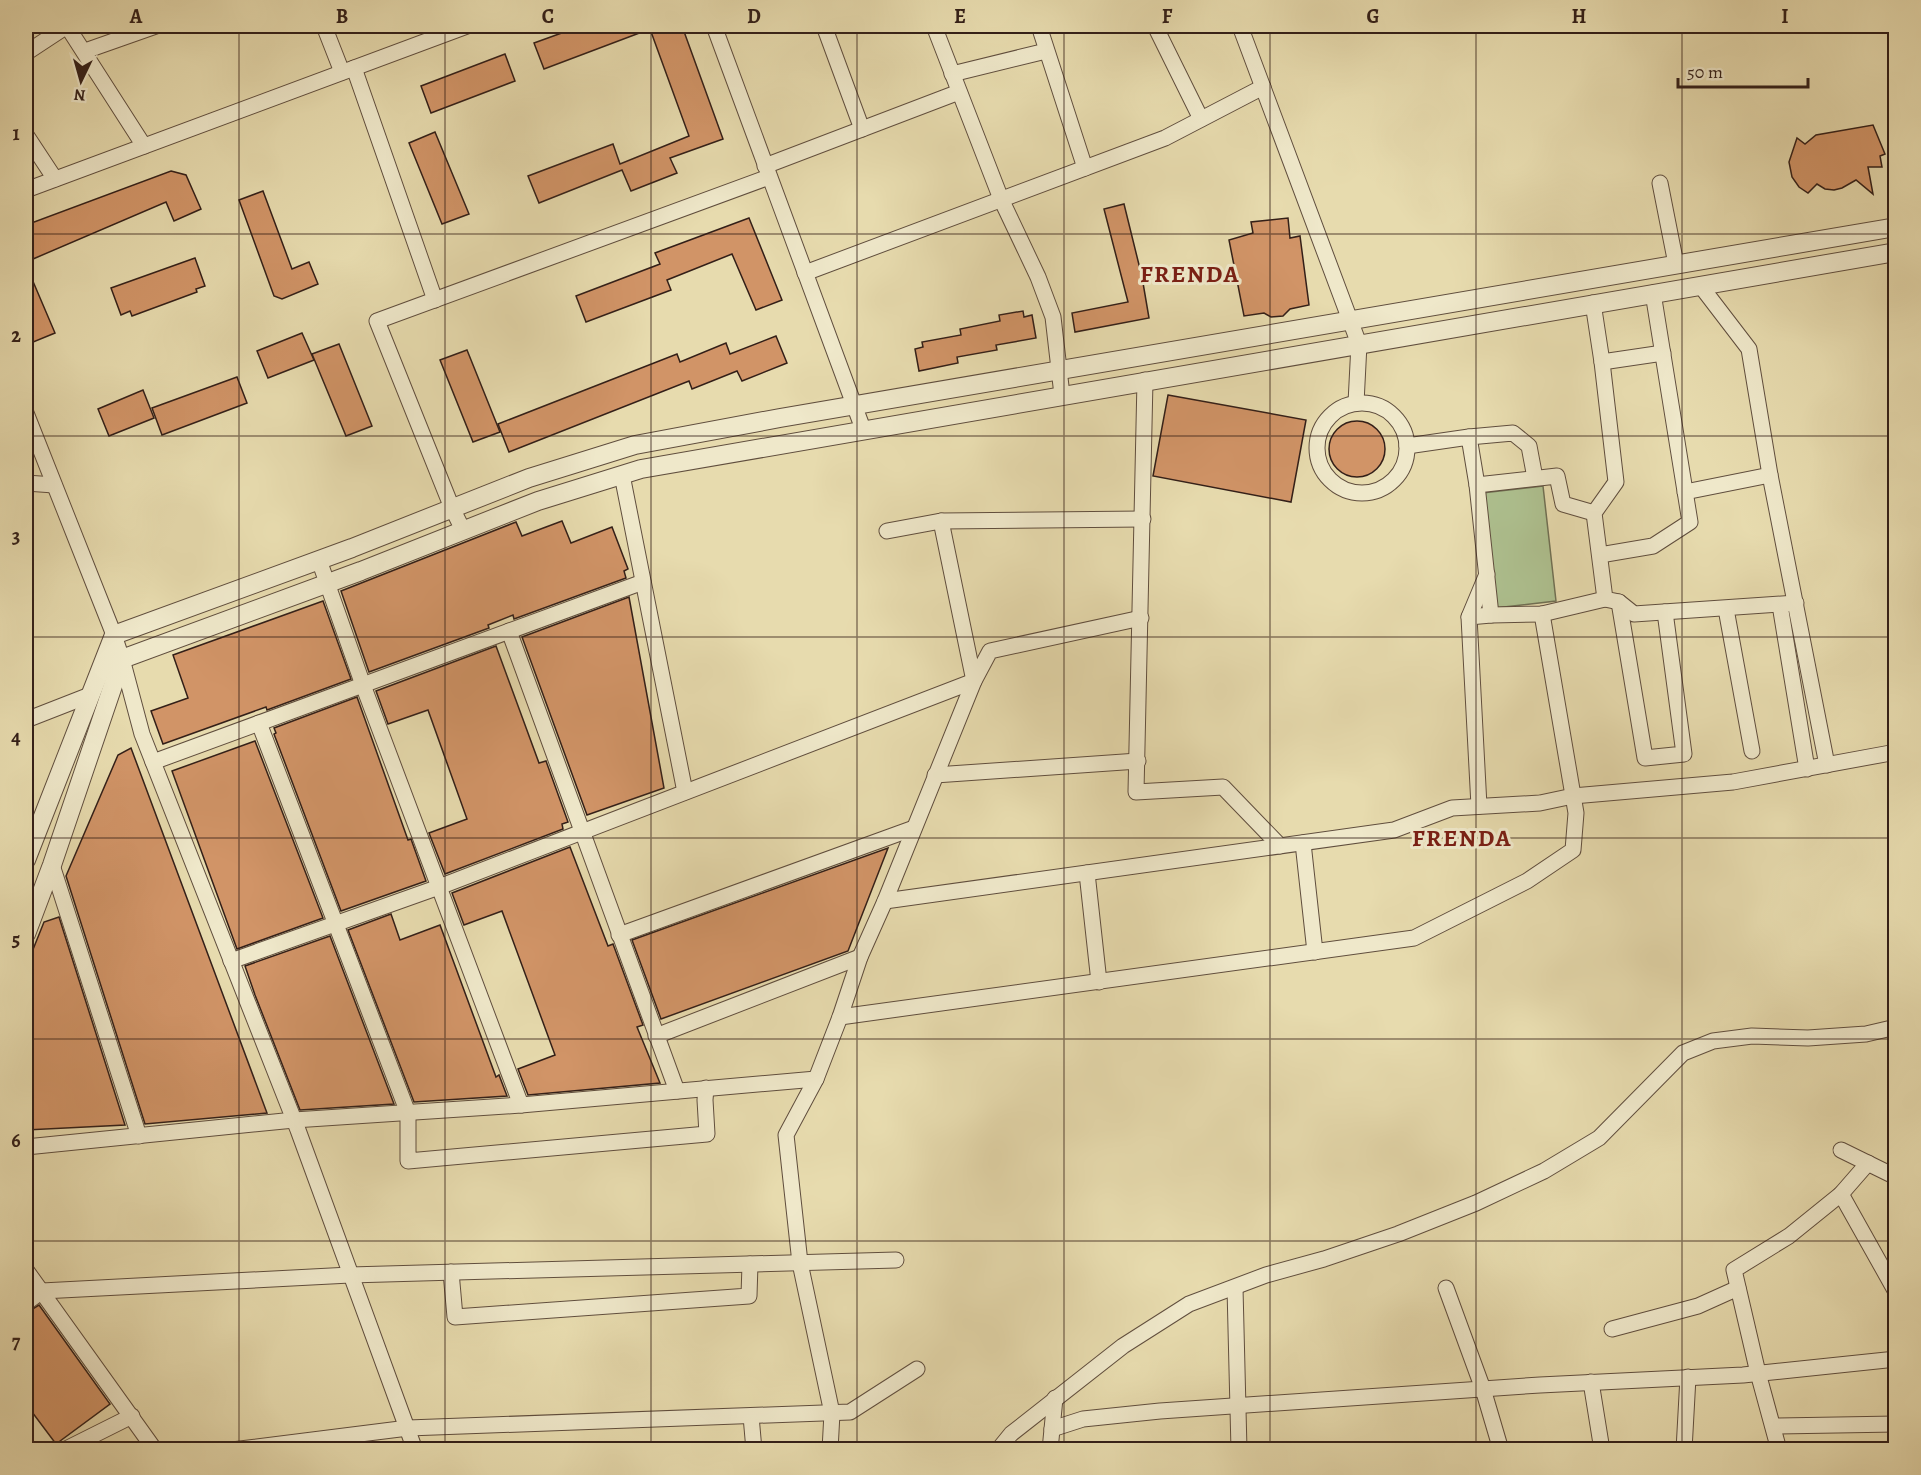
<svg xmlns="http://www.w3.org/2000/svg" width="1921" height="1475" font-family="Alegreya,serif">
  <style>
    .green { fill: #aec190; stroke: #707054; stroke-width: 1.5 }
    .building { fill: #d19467; stroke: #331f18; stroke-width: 1.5 }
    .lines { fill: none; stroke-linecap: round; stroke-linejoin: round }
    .minor-casing { stroke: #604e3e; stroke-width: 17 }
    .tertiary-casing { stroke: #604e3e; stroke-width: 20 }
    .minor { stroke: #efe8ca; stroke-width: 15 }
    .tertiary { stroke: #efe8ca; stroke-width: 18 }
    .grid { fill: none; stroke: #331f18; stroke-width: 1.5; stroke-opacity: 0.55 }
    .labels { text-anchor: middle; stroke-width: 6; stroke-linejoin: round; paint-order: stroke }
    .district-label { font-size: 24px; font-weight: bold; letter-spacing: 1.5px; fill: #7a1f14; stroke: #efe8ca }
    .neatline { fill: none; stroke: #331f18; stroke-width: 2 }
    .grid-label { font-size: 20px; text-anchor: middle; font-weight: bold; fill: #331f18 }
  </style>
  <rect width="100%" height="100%" fill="#e7dbae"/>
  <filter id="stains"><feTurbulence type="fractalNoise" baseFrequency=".00333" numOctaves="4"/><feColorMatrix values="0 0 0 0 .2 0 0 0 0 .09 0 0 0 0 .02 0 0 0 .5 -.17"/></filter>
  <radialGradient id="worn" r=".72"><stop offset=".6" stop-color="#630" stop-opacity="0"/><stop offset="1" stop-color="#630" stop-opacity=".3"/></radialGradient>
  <!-- green -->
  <path class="green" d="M1543,486L1556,601L1495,608L1482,493Z"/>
  <!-- building -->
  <g class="building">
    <path d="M581,26H682L723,139L670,158L677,173L631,191L622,170L539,203L528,176L613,144L620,164L689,136L650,29L544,69L534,43Z"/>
    <path d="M505,54L515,81L431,113L421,86Z"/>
    <path d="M1873,125L1885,154L1880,156L1882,167H1868L1873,194L1856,180L1842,188L1834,190L1825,189L1817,184L1808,193L1799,187L1792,177L1789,162L1797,138L1805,144L1816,135Z"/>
    <path d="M435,132L469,214L442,224L409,143Z"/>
    <path d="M171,171L186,175L201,209L174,221L166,202L26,262V225Z"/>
    <path d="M263,191L292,269L309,262L318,284L282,299L274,296L239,200Z"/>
    <path d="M1124,204L1142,277L1149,318L1075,332L1072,313L1128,302L1104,209Z"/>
    <path d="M749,218L782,300L756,310L732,254L667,280L671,290L586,322L576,296L660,264L655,253Z"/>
    <path d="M1288,218L1290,238L1300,236L1309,305L1290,309L1283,316L1271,317L1264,313L1244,316L1229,240L1253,233L1251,222Z"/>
    <path d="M195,258L205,286L196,289L197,292L132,316L130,311L121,315L111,288Z"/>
    <path d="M26,265L55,333L26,345Z"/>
    <path d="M1023,311L1024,317L1032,315L1036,338L996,345L997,350L957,357L958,363L919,371L915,349L923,347L922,342L961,335L960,329L1000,321L999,315Z"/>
    <path d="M302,333L314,360L268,378L257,351Z"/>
    <path d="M776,336L787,363L742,381L737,371L692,389L689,381L509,452L498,424L677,354L680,362L726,343L730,354Z"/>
    <path d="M339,344L372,426L346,436L312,354Z"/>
    <path d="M467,350L500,432L473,442L440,360Z"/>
    <path d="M237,377L247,403L162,435L152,408Z"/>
    <path d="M143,390L154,418L109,436L98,409Z"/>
    <path d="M1168,395L1306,420L1291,502L1153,476Z"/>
    <circle cx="1357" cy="449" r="28"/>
    <path d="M562,521L571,543L612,527L628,569L624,571L626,578L514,619L513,615L488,625L489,628L369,672L341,591L516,522L522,536Z"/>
    <path d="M629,597L664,788L587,815L522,637Z"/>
    <path d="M323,601L351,679L267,710L266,707L163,744L151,711L188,698L173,655Z"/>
    <path d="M496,646L539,763L546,761L568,822L562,824L563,829L445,874L429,833L467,819L428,710L388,724L376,691Z"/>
    <path d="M357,697L408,840L411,839L426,881L341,911L274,734L276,733L274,728Z"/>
    <path d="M255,741L323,918L237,949L172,771Z"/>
    <path d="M131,748L267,1113L145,1124L66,876L118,755Z"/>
    <path d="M570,847L608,946L613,944L643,1025L637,1027L660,1083L528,1095L518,1069L555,1055L502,911L464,925L452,893Z"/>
    <path d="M888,848L848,951L661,1019L632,940Z"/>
    <path d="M391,914L400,940L440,925L496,1077L499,1075L507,1096L414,1102L348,930Z"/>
    <path d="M59,917L125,1125L26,1130V967L44,922Z"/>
    <path d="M330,936L394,1104L300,1110L255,995L245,966Z"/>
    <path d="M39,1305L110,1404L56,1444L26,1404V1313Z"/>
  </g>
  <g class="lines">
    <defs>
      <g id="minor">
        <path d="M67,26L144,146"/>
        <path d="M324,26L342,72"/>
        <path d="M714,26L863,429"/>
        <path d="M824,26L862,129"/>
        <path d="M934,26L1001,199L1038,277L1053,317L1062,395"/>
        <path d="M1039,26L1085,168"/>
        <path d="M1155,26L1201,119"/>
        <path d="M1240,26L1359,344L1356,403"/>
        <path d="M85,51L156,26"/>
        <path d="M26,53L67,26"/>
        <path d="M354,68L435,300"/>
        <path d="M952,74L1046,51"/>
        <path d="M26,135L55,179"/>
        <path d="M765,166L959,92"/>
        <path d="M1660,183L1676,264"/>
        <path d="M26,190L467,26"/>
        <path d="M805,273L1165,138L1263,87"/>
        <path d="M1593,303L1602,362L1663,353"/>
        <path d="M1602,362L1616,482L1594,513L1605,599L1619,602L1634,614L1796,603"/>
        <path d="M1145,380L1136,792L1223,787L1280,846"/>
        <circle cx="1362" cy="448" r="45"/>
        <path d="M26,413L114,635L122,659L142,734L298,1130L415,1450"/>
        <path d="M1469,437L1513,433L1529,446L1535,478"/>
        <path d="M1407,446L1469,437L1477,485L1557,476L1563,504L1594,513"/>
        <path d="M622,475L685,792"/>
        <path d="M1770,475L1827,765"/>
        <path d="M26,483L54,485"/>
        <path d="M1685,492L1770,475L1749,349L1700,285"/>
        <path d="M463,530L452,508L377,321L769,177"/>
        <path d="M887,531L941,521L1143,519"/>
        <path d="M1600,555L1653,546L1690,522L1653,293"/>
        <path d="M319,560L363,685L521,1105"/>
        <path d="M1619,602L1645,758L1684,754L1665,612"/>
        <path d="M1780,605L1807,769"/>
        <path d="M1726,609L1752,751"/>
        <path d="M1491,615L1542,614L1605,599"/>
        <path d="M1469,617L1491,615L1477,485"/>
        <path d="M509,631L677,1091"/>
        <path d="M26,720L90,695"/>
        <path d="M259,723L408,1113V1161L707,1134L705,1100L706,1088"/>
        <path d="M153,762L643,582"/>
        <path d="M935,775L1138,761"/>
        <path d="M1479,806L1469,617L1487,574"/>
        <path d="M1303,843L1315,952"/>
        <path d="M52,865L139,1136"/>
        <path d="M1087,873L1099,982"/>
        <path d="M885,901L1394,830L1452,808L1540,803L1573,796L1733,782L1896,752"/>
        <path d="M619,935L914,828"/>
        <path d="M231,961L439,887L974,681L990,651L1141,618"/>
        <path d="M840,1017L1414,938L1527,881L1573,850L1576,813L1542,614"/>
        <path d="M656,1036L860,957"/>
        <path d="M26,1147L294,1120L521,1105L816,1079"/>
        <path d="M1841,1150L1896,1177"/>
        <path d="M1841,1194L1896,1292"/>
        <path d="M26,1270L155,1450"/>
        <path d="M451,1272L455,1317L749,1296L750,1264"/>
        <path d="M1235,1288L1239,1450"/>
        <path d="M1446,1288L1483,1389L1501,1450"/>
        <path d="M26,1303L42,1291L350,1275L896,1260"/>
        <path d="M1612,1329L1698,1306L1738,1288"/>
        <path d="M1591,1382L1602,1450"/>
        <path d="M751,1416L754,1450"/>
        <path d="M1773,1426L1896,1424"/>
        <path d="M1052,1429L1083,1419L1160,1411L1540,1385L1743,1375L1896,1359"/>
        <path d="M64,1450L132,1416"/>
        <path d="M232,1450L408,1428L850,1412L917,1369"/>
        <path d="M830,1450L832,1413L800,1263L786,1135L816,1079L840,1017L860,957L885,901L974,681L941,521"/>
        <path d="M998,1450L1011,1434L1123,1346L1189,1304L1266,1275L1324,1259L1398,1234L1476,1203L1544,1171L1599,1138L1683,1053L1713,1041L1752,1036L1808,1038L1866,1034L1896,1027"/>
        <path d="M1050,1450L1055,1398"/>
        <path d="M1684,1450L1688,1377"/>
        <path d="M1779,1450L1758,1373L1734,1270L1789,1236L1841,1194L1868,1163"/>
      </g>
      <g id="tertiary">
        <path d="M26,860L114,635L352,548L529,478L635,445L780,418L1896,227"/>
        <path d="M26,934L52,865L122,659L361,571L538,501L641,469L1896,252"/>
      </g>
    </defs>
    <!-- minor casing -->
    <use href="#minor" class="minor-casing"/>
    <!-- tertiary casing -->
    <use href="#tertiary" class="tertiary-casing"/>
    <!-- minor -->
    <use href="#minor" class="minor"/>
    <!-- tertiary -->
    <use href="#tertiary" class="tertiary"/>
  </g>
  <!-- grid -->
  <path class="grid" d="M239,26V1450M445,26V1450M651,26V1450M857,26V1450M1064,26V1450M1270,26V1450M1476,26V1450M1682,26V1450M26,234H1896M26,436H1896M26,637H1896M26,838H1896M26,1039H1896M26,1241H1896"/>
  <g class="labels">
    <!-- district labels -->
    <g class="district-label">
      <text x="1190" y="282">FRENDA</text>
      <text x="1462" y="846">FRENDA</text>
    </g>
  </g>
  <!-- margin -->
  <rect width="1921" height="1475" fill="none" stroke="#e7dbae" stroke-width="66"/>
  <!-- north arrow -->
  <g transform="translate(81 81) rotate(185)" stroke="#efe8ca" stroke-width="4.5" paint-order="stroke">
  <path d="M0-4.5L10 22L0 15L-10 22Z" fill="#331f18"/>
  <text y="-9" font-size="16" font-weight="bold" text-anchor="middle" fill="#331f18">N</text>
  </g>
  <!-- scale -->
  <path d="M1678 78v9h130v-9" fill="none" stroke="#331f18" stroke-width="3"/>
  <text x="1687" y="78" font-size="18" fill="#331f18" stroke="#efe8ca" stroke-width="4.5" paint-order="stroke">50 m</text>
  <rect x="33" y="33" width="1855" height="1409" class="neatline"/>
  <g class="grid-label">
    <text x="136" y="23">A</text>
    <text x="342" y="23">B</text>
    <text x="548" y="23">C</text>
    <text x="754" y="23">D</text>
    <text x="960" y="23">E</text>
    <text x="1167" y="23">F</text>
    <text x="1373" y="23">G</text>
    <text x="1579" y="23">H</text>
    <text x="1785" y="23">I</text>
    <text x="16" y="140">1</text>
    <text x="16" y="342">2</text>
    <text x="16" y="543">3</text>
    <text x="16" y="744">4</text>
    <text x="16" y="946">5</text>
    <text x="16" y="1147">6</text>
    <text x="16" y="1348">7</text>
  </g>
  <rect width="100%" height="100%" filter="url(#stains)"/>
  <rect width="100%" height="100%" fill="url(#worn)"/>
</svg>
